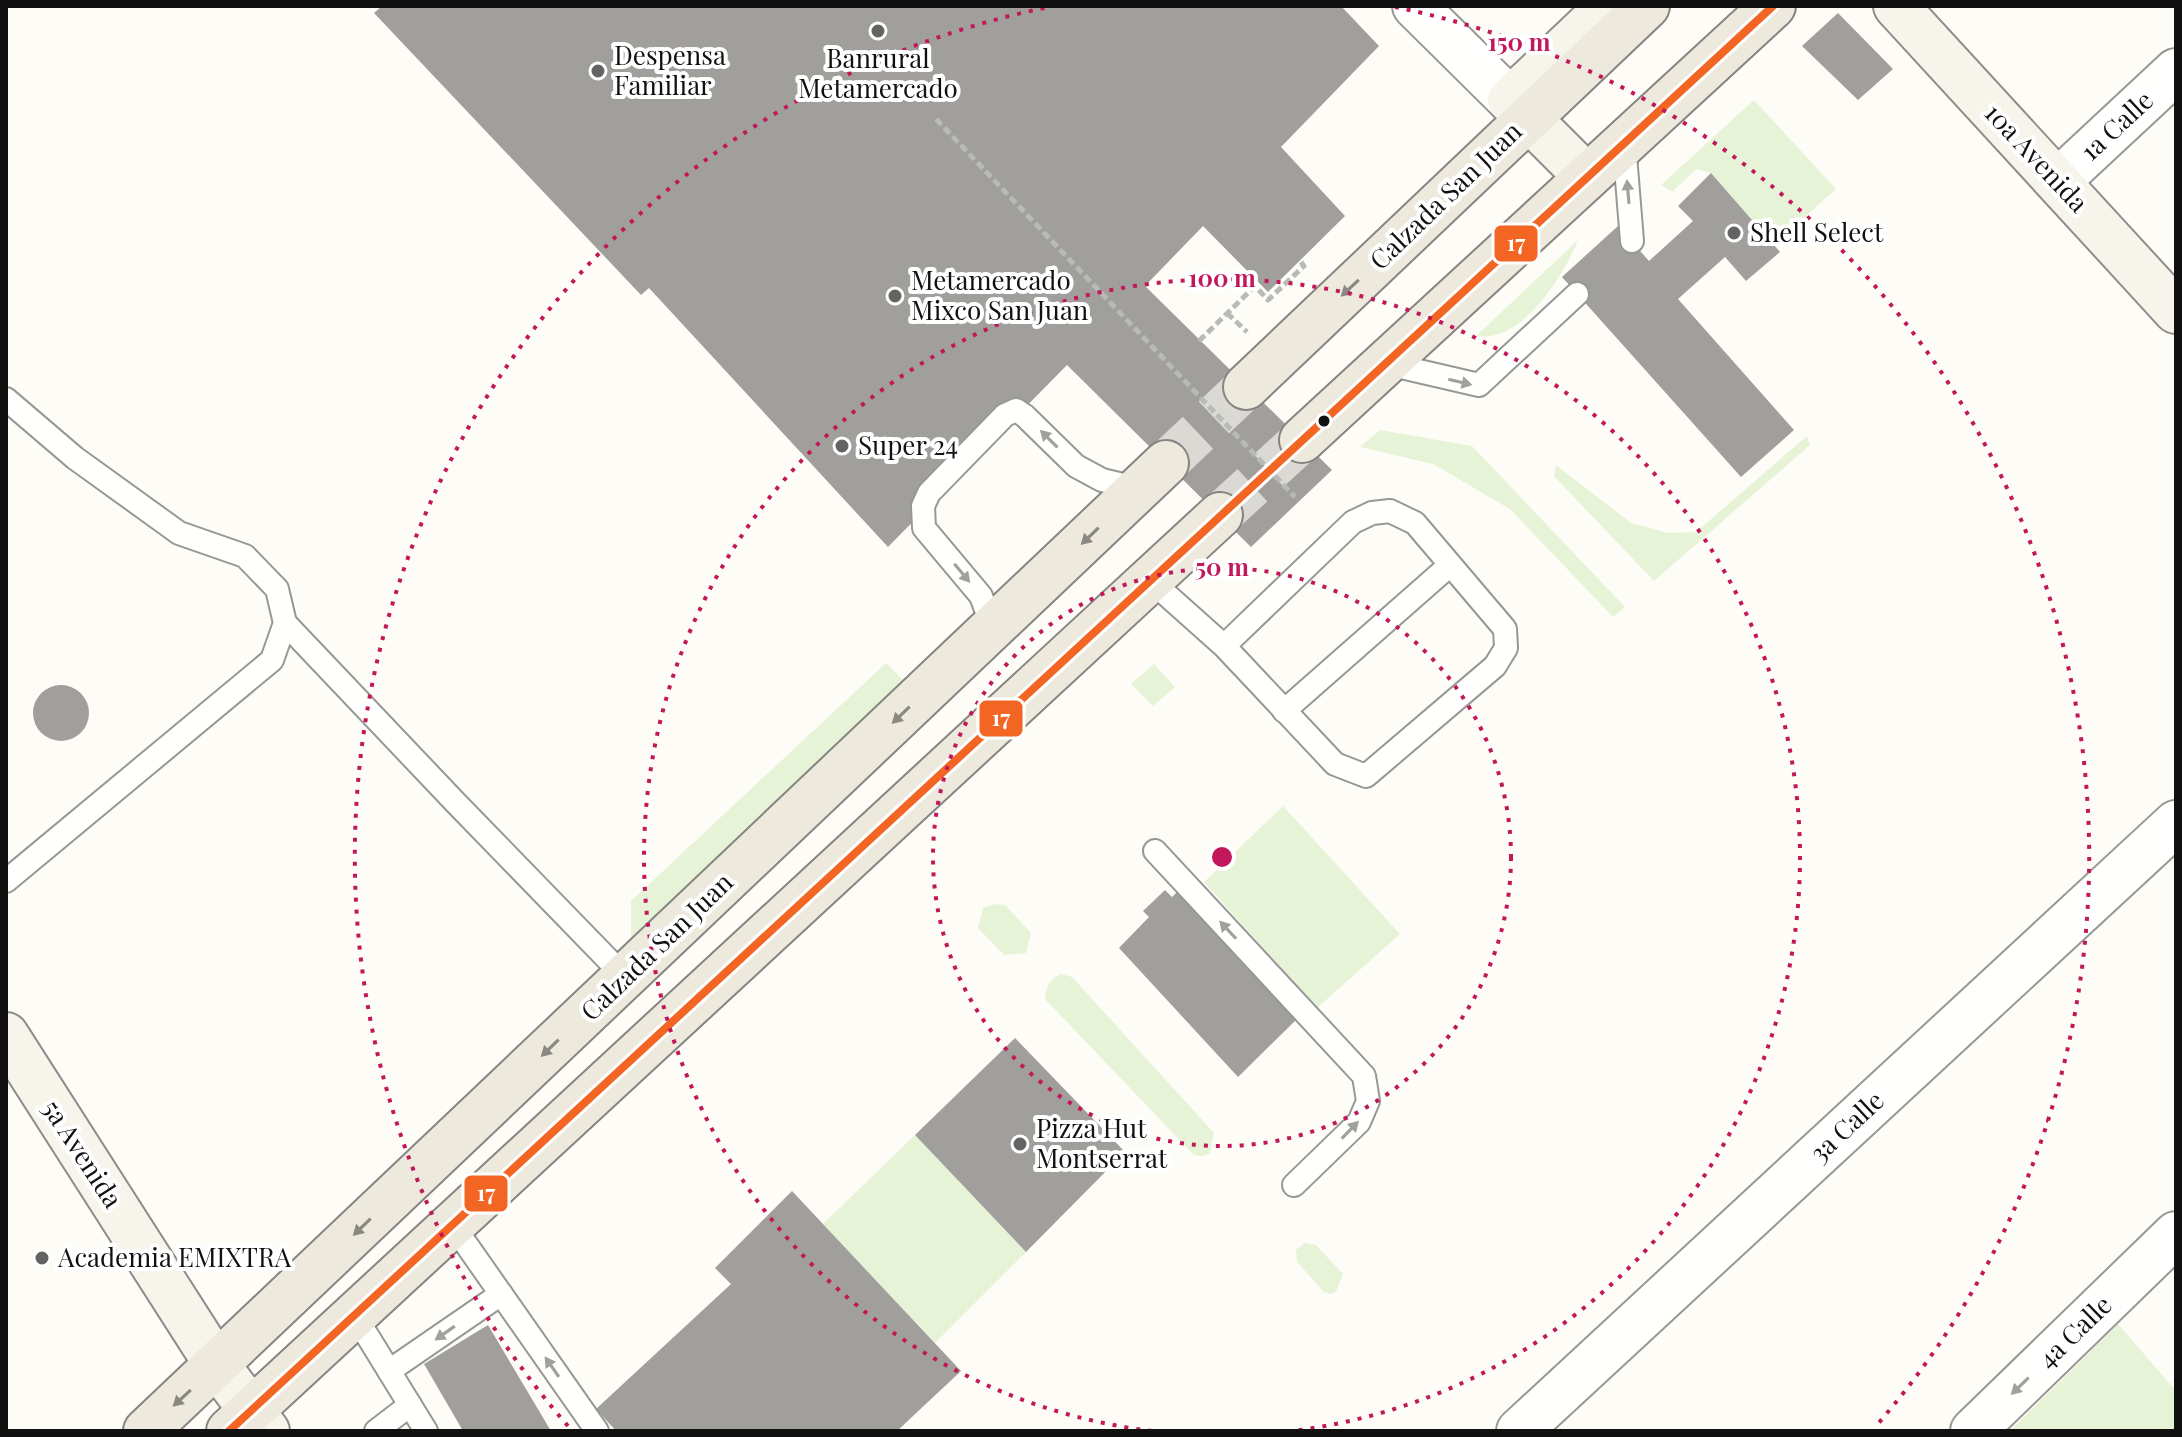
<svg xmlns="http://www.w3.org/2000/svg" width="2182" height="1437" font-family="'Playfair Display',serif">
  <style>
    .green { fill: #e7f3d7 }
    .building { fill: #a19f9c }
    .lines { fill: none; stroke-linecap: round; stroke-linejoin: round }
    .primary-tunnel { stroke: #dad9d4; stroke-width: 44; stroke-dasharray: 44 22; stroke-linecap: butt }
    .lane-casing { stroke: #979795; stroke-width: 26 }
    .street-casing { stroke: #979795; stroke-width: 48 }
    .secondary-casing { stroke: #8e8d8b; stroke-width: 48 }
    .primary-casing { stroke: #858482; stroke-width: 48 }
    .path { stroke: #b9b9b8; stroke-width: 5; stroke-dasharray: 8 4; stroke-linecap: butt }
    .lane { stroke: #fffffe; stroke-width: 22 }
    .street { stroke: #fffffe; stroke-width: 44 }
    .secondary { stroke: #f6f4eb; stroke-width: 44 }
    .primary { stroke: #ede9dc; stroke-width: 44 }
    .path-bridge { stroke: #b9b9b8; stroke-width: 5; stroke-dasharray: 8 4; stroke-linecap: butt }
    .bus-1-casing { stroke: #fff; stroke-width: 14 }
    .bus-1 { stroke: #f26522; stroke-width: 8 }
    .oneway { fill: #a0a09f }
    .oneway2 { fill: #8a8881 }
    .ring { fill: none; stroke: #c2185b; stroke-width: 4; stroke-dasharray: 4 8 }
    .poi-dot { fill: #646362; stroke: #fff; stroke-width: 3 }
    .bus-dot { fill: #111; stroke: #fff; stroke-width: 3 }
    .labels { text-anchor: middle; stroke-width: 8; stroke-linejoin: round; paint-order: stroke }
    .poi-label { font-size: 26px; fill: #111; stroke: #fff; text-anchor: start }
    .street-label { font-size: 26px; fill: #111; stroke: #fff }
    .centre { fill: #c2185b; stroke: #fff; stroke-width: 4 }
    .ring-label { font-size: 24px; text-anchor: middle; font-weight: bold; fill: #c2185b; stroke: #fff; stroke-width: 8; stroke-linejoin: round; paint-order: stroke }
    .line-badge { stroke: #fff; stroke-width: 3 }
    .badge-label { font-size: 22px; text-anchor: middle; font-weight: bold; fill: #fff }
  </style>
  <rect width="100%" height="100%" fill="#fdfcf7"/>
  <!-- green -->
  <g class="green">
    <path d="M1754,100L1836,189L1774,245L1711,173L1696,169L1672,192L1661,185Z"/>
    <path d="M1578,240C1566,271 1530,328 1495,335C1489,337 1482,336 1475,337Z"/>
    <path d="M1380,430L1472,446L1625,607L1613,617L1510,509L1433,464L1360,447Z"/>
    <path d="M1807,436L1810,445L1654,581L1554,476L1556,465L1631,523L1668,533L1696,532Z"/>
    <path d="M886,663L908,685L631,943V901Z"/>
    <path d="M1154,664L1175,687L1153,706L1131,684Z"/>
    <path d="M1283,806L1400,934L1317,1008L1204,882Z"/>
    <path d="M995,904L1005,905L1031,933L1026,953L1004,955L978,928L983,908Z"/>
    <path d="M1061,974L1072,977L1214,1133L1210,1153L1203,1156L1194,1155L1045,999C1047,986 1049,979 1061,974Z"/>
    <path d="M915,1135L1026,1252L935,1343L823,1224Z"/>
    <path d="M1305,1243L1316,1245L1343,1274L1336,1292L1331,1294L1324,1292L1297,1262L1296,1250Z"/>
    <path d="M2118,1324L2176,1391V1431H2010Z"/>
  </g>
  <!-- building -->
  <g class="building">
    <path d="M382,6H1341L1379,46L1281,147L1345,216L1268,292L1203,226L1145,286L1332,470L1251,547L1067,365L888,547L649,288L641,295L374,13Z"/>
    <path d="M1838,13L1893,69L1858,100L1802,46Z"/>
    <path d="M1711,173L1780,252L1746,281L1725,257L1678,299L1794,430L1741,477L1562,277L1618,226L1649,261L1693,221L1678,206Z"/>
    <circle cx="61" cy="713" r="28"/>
    <path d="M1165,890L1172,897L1178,891L1297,1019L1238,1077L1119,948L1149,917L1143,911Z"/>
    <path d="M1015,1038L1125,1152L1026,1252L915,1135Z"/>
    <path d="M792,1191L961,1371L897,1431H616L596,1409L731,1284L715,1268Z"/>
    <path d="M488,1325L551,1431H463L424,1364Z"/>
  </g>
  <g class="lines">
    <!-- primary-tunnel -->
    <g class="primary-tunnel">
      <path d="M1166,463L1246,387"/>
      <path d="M1220,515L1302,440"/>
    </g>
    <defs>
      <g id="lane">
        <path d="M1624,143L1632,241"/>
        <path d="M1384,363L1479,385L1577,294"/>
        <path d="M6,399L75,458L179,533L245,556L277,589L285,623L272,660L6,881"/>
        <path d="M1150,580L1224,646L1335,764L1366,776L1495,666L1506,648L1505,629L1415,523L1390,511L1372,513L1353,522L1224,646"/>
        <path d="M285,623L455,802L625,977"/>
        <path d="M993,628L981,596L924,528L923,506L929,493L1005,415L1016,410L1025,416L1076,466L1102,480L1139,489"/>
        <path d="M1284,711L1450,565"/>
        <path d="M1155,851L1364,1076L1368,1101L1359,1122L1294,1185"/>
        <path d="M452,1224L597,1431"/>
        <path d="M354,1314L426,1431"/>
        <path d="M389,1371L501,1294"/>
        <path d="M376,1431L410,1405"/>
      </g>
      <g id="street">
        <path d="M1415,6L1510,100"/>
        <path d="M2058,181L2176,71"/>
        <path d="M1519,1431L2176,823"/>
        <path d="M1973,1431L2176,1234"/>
      </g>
      <g id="secondary">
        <path d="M1896,6L2176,311"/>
        <path d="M1587,177L1510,100L1609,6"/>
        <path d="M6,1035L217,1365L267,1431"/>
      </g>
      <g id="primary">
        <path d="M1246,387L1647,6"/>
        <path d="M1302,440L1773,6"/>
        <path d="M146,1431L1166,463"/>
        <path d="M229,1431L1220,515"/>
      </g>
    </defs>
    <!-- lane casing -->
    <use href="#lane" class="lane-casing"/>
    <!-- street casing -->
    <use href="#street" class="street-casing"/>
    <!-- secondary casing -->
    <use href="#secondary" class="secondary-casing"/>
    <!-- primary casing -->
    <use href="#primary" class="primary-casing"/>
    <!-- path -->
    <g class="path">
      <path d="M1227,313L1247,332"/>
      <path d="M1199,341L1255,286L1268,300L1304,266L1300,261"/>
    </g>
    <!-- lane -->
    <use href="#lane" class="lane"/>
    <!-- street -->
    <use href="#street" class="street"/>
    <!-- secondary -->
    <use href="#secondary" class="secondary"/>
    <!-- primary -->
    <use href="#primary" class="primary"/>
    <!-- path-bridge -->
    <path class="path-bridge" d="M936,119L1295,497"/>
    <defs>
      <path id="bus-1" d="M229,1431L1773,6"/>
    </defs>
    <!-- bus-1 casing -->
    <use href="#bus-1" class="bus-1-casing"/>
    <!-- bus-1 -->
    <use href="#bus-1" class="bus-1"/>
  </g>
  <!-- one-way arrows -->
  <defs><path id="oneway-solid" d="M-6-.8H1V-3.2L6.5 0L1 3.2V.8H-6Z" transform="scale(2)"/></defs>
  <g class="oneway">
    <use href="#oneway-solid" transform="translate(1628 192) rotate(-95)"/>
    <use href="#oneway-solid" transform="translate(1460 382) rotate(13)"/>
    <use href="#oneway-solid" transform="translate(1049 439) rotate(-135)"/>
    <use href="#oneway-solid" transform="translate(962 573) rotate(50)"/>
    <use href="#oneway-solid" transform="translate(1228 930) rotate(-133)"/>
    <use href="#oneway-solid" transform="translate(1350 1130) rotate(-46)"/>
    <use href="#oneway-solid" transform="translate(445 1333) rotate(145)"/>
    <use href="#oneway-solid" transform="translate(552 1367) rotate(-125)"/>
    <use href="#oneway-solid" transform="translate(2020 1386) rotate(136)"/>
  </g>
  <g class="oneway2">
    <use href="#oneway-solid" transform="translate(1350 288) rotate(137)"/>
    <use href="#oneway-solid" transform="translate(1090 536) rotate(136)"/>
    <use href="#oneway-solid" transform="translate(901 715) rotate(136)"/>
    <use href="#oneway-solid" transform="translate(550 1048) rotate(136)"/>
    <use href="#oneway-solid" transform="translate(362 1227) rotate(136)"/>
    <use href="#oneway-solid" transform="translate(182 1398) rotate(137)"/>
  </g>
  <!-- distance rings -->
  <g class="ring">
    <circle cx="1222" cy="857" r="289"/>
    <path d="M1152 1431A578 578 0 1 1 1292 1431"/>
    <path d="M568 1426A867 867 0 0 1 1049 7M1395 7A867 867 0 0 1 1876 1426"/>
  </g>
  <!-- markers -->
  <g class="poi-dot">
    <circle cx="878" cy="31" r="8"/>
    <circle cx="598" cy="71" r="8"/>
    <circle cx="1734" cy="233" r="8"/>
    <circle cx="895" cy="296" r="8"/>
    <circle cx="842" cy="446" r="8"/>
    <circle cx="1020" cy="1144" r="8"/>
    <circle cx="42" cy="1258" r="8"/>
  </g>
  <circle class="bus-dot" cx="1324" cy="421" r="7"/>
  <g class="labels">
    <!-- poi labels -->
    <g class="poi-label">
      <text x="614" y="65">Despensa<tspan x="614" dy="30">Familiar</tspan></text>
      <text x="878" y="68" text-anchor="middle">Banrural<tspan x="878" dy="30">Metamercado</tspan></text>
      <text x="1750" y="242">Shell Select</text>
      <text x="911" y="290">Metamercado<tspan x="911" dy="30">Mixco San Juan</tspan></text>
      <text x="858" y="455">Super 24</text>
      <text x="1036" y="1138">Pizza Hut<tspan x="1036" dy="30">Montserrat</tspan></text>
      <text x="58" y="1267">Academia EMIXTRA</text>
    </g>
    <!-- street labels -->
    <g class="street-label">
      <text transform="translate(2117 126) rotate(-43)" y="9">1a Calle</text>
      <text transform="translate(2036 158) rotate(47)" y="9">10a Avenida</text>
      <text transform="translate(1446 196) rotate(-44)" y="9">Calzada San Juan</text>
      <text transform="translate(657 947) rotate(-44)" y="9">Calzada San Juan</text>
      <text transform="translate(1847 1127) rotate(-43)" y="9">3a Calle</text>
      <text transform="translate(82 1154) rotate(57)" y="9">5a Avenida</text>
      <text transform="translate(2075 1332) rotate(-44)" y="9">4a Calle</text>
    </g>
  </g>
  <circle cx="1222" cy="857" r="12" class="centre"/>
  <g class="ring-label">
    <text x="1519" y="51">150 m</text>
    <text x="1222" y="287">100 m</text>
    <text x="1222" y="576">50 m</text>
  </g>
  <g class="line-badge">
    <rect x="1493" y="224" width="46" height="39" rx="8" fill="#f26522"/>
    <rect x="978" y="699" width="46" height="39" rx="8" fill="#f26522"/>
    <rect x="463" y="1174" width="46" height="39" rx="8" fill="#f26522"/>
  </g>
  <g class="badge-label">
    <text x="1516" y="251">17</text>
    <text x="1001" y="726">17</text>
    <text x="486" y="1201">17</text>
  </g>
  <!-- border -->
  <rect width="2182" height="1437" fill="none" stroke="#111111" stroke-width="16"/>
</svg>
